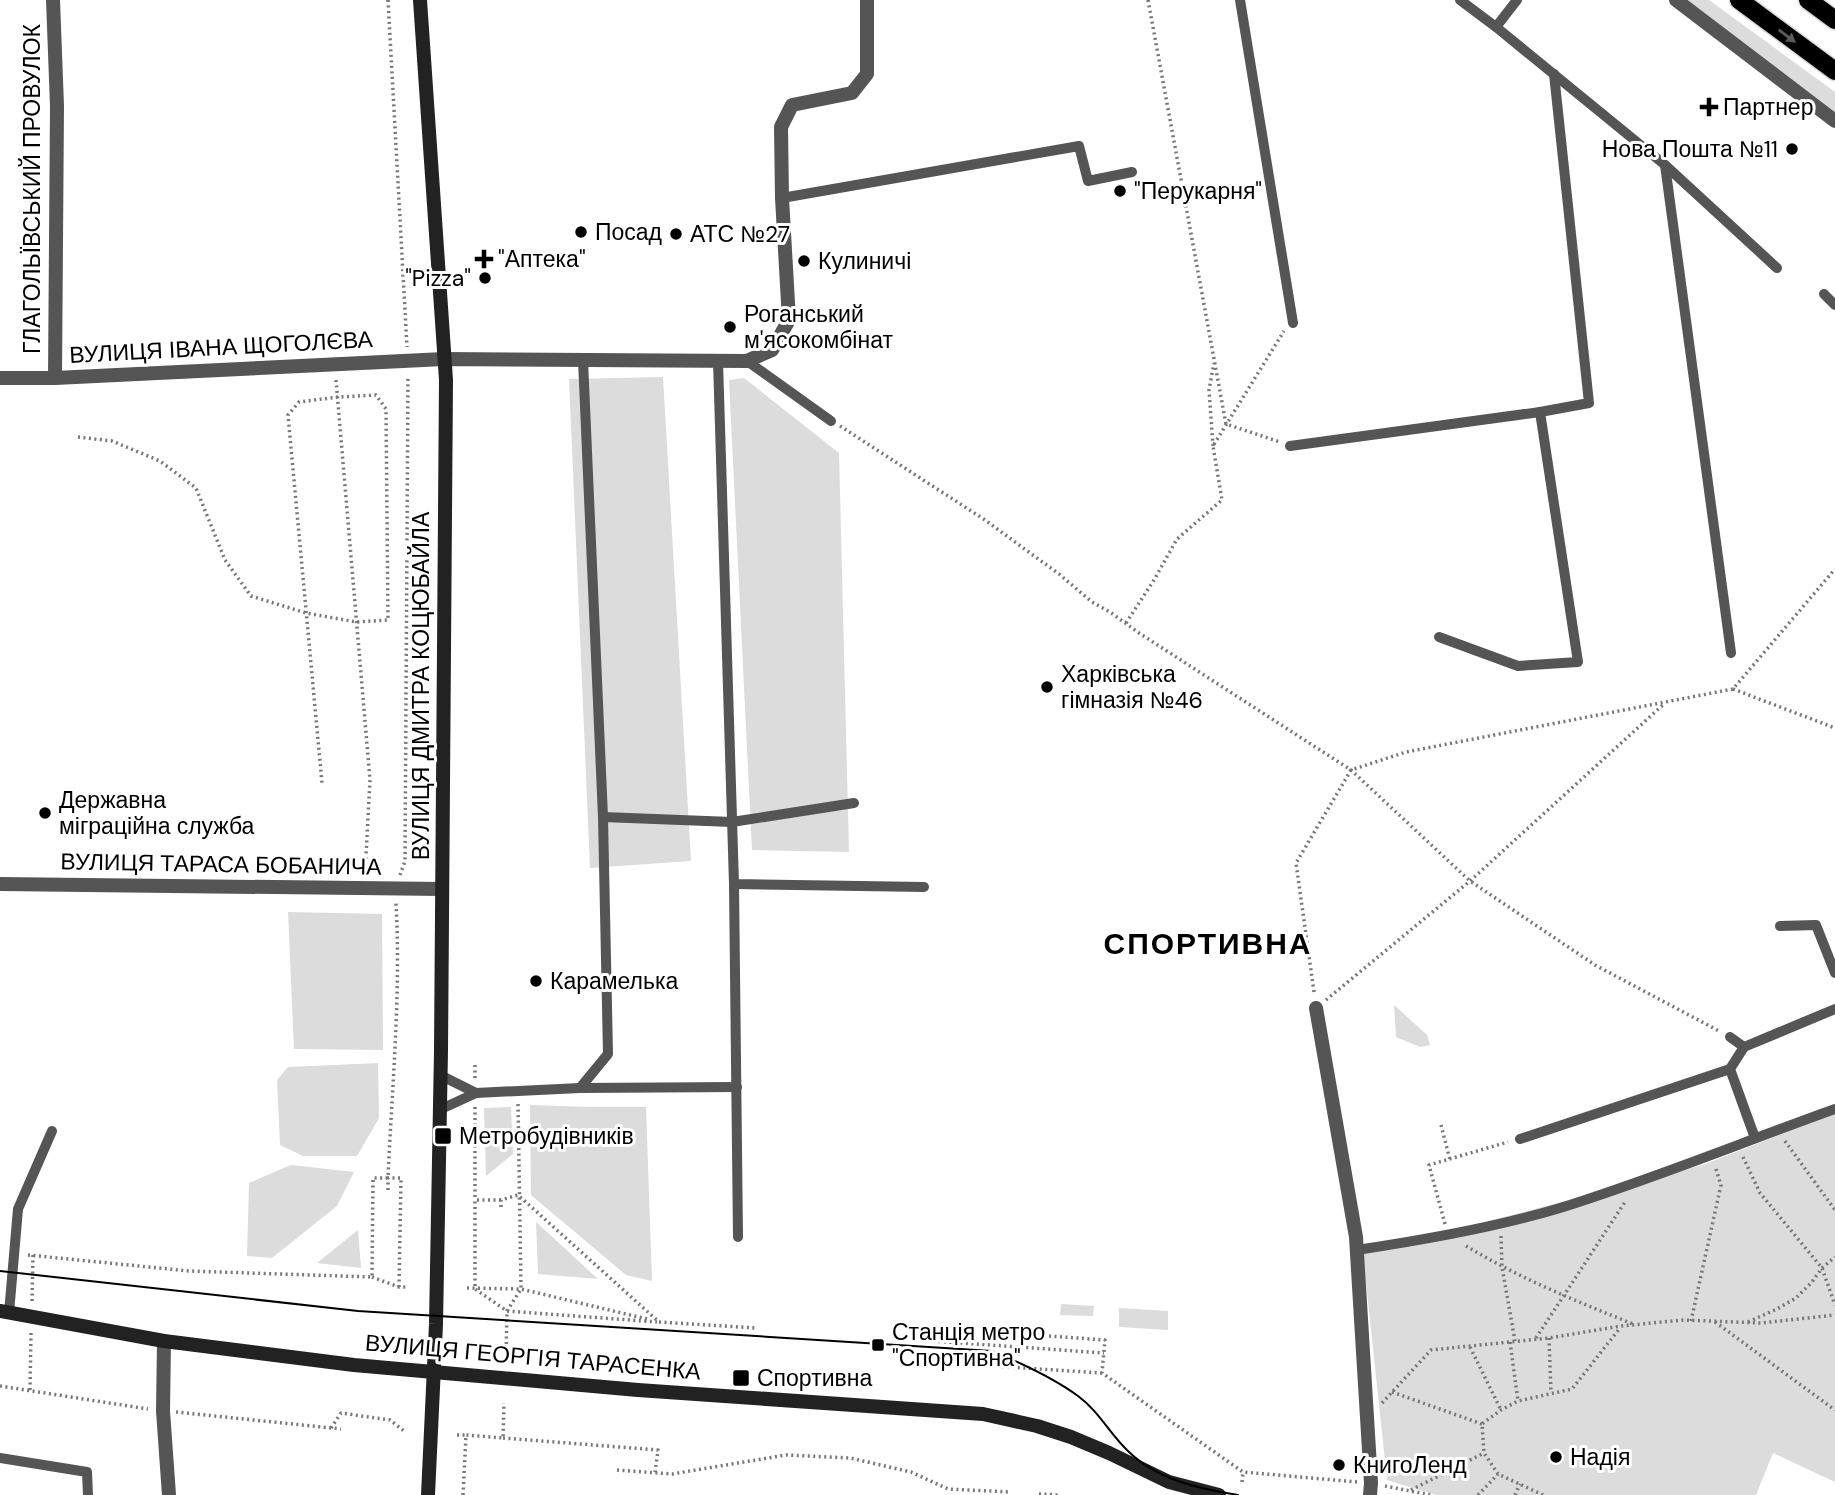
<svg xmlns="http://www.w3.org/2000/svg" width="1835" height="1495" font-family="'DM Sans',sans-serif">
  <style>
    .green { fill: #dcdcdc }
    .lines { fill: none; stroke-linecap: round; stroke-linejoin: round }
    .primary-casing { stroke: #dbdbdb; stroke-width: 21 }
    .path { stroke: #777; stroke-width: 3.5; stroke-dasharray: 2 3.5; stroke-linecap: butt }
    .lane { stroke: #555; stroke-width: 10 }
    .street { stroke: #555; stroke-width: 14 }
    .secondary { stroke: #222; stroke-width: 14 }
    .primary { stroke: #000; stroke-width: 18 }
    .tram { stroke: #000; stroke-width: 2 }
    .oneway { fill: #595959 }
    .poi-dot { fill: #000; stroke: #fff; stroke-width: 2.5 }
    .labels { text-anchor: middle; stroke-width: 6; stroke-linejoin: round; paint-order: stroke }
    .poi-label { font-size: 23px; fill: #000; stroke: #fff; text-anchor: start }
    .street-label { font-size: 23px; fill: #000; stroke: #fff }
    .district-label { font-size: 30px; font-weight: bold; letter-spacing: 2px; fill: #000; stroke: #fff }
  </style>
  <rect width="100%" height="100%" fill="#fff"/>
  <!-- green -->
  <g class="green">
    <path d="M1682,0H1709L1835,92V116Z"/>
    <path d="M663,377L691,861L590,868L569,379Z"/>
    <path d="M744,378L839,453L849,852L752,850L729,380Z"/>
    <path d="M288,912L382,914L383,1050L294,1049Z"/>
    <path d="M1394,1005L1427,1035L1430,1045L1420,1047L1396,1037Z"/>
    <path d="M378,1063L379,1118L357,1156H303L280,1145L277,1080L288,1067Z"/>
    <path d="M530,1105L590,1107H646L652,1281L626,1275L531,1195Z"/>
    <path d="M511,1107L513,1154L486,1176L484,1108Z"/>
    <path d="M1835,1113V1482L1773,1453L1756,1495H1436L1387,1480L1363,1254L1703,1165Z"/>
    <path d="M291,1165L354,1172L337,1206L272,1258L247,1256L249,1183Z"/>
    <path d="M536,1222L598,1279L538,1274Z"/>
    <path d="M358,1230L361,1268L317,1263Z"/>
    <path d="M1061,1304L1094,1306L1093,1316L1060,1315Z"/>
    <path d="M1119,1308L1168,1311V1330L1119,1327Z"/>
  </g>
  <g class="lines">
    <defs>
      <g id="primary">
        <path d="M1739,0L1835,71"/>
        <path d="M1808,0L1835,20"/>
      </g>
    </defs>
    <!-- primary casing -->
    <use href="#primary" class="primary-casing"/>
    <!-- path -->
    <g class="path">
      <path d="M388,0L407,347"/>
      <path d="M1148,0L1226,424L1280,442"/>
      <path d="M336,380L370,780L365,875"/>
      <path d="M840,426L985,520L1059,574L1092,602L1110,612L1139,633L1351,770L1470,881L1595,965L1719,1031"/>
      <path d="M78,437L112,441L160,461L196,488L225,560L251,596L306,613L356,622L388,620L386,409L376,395L338,397L299,402L288,415L322,783"/>
      <path d="M1213,446L1209,390L1214,363"/>
      <path d="M1126,623L1154,580L1177,539L1222,500L1213,446L1284,331"/>
      <path d="M1733,689L1835,728"/>
      <path d="M400,875L405,861L408,376"/>
      <path d="M1314,992L1296,863L1351,770L1406,752L1733,689L1835,569"/>
      <path d="M1326,1000L1470,881L1665,703"/>
      <path d="M475,1065V1079"/>
      <path d="M475,1107V1200"/>
      <path d="M1441,1125L1450,1160"/>
      <path d="M1785,1141L1835,1210"/>
      <path d="M1743,1157L1760,1193L1822,1268L1835,1305"/>
      <path d="M388,1190V1178H401L399,1287"/>
      <path d="M501,1200H475V1289L507,1311L657,1322"/>
      <path d="M501,1207V1200L518,1195L659,1322L756,1328"/>
      <path d="M1445,1224L1429,1165L1508,1142"/>
      <path d="M1501,1236L1502,1267L1515,1341"/>
      <path d="M1466,1246C1519,1278 1576,1301 1633,1324"/>
      <path d="M28,1255L189,1271L372,1277L373,1178H388C392,1086 401,994 396,903"/>
      <path d="M372,1277L399,1287H406"/>
      <path d="M467,1288L521,1289L647,1319"/>
      <path d="M32,1301L33,1255"/>
      <path d="M1691,1321L1721,1185L1715,1166"/>
      <path d="M1715,1322L1835,1410"/>
      <path d="M1748,1322L1777,1309L1796,1298L1812,1282L1822,1268L1835,1257"/>
      <path d="M1049,1336L1105,1340L1102,1373L1243,1472L1357,1482"/>
      <path d="M1536,1338L1625,1202"/>
      <path d="M1549,1338L1551,1393"/>
      <path d="M933,1341L1104,1353"/>
      <path d="M1510,1342L1518,1401"/>
      <path d="M1470,1347L1501,1410"/>
      <path d="M506,1355L507,1311L521,1289L518,1102"/>
      <path d="M930,1362L1102,1373"/>
      <path d="M0,1386L148,1409"/>
      <path d="M30,1390L31,1333"/>
      <path d="M1392,1392L1482,1424"/>
      <path d="M1382,1403L1431,1350L1549,1338L1621,1326L1683,1320L1761,1323L1835,1315"/>
      <path d="M176,1412L341,1429"/>
      <path d="M331,1428L341,1413L390,1420L404,1431"/>
      <path d="M457,1435H466"/>
      <path d="M503,1438L658,1450L655,1473"/>
      <path d="M617,1470L672,1474L786,1455L850,1458L911,1472L948,1489L1010,1492"/>
      <path d="M1242,1482L1243,1472"/>
      <path d="M1385,1486L1431,1495"/>
      <path d="M1411,1490L1484,1453"/>
      <path d="M1039,1494L1060,1495"/>
      <path d="M463,1495L466,1435L503,1438L504,1403"/>
      <path d="M1478,1495L1498,1474"/>
      <path d="M1515,1495L1520,1484"/>
      <path d="M1543,1495L1498,1474L1484,1453L1482,1424L1501,1410L1518,1401L1572,1389L1620,1328"/>
    </g>
    <!-- lane -->
    <g class="lane">
      <path d="M1240,0L1293,323"/>
      <path d="M1460,0L1496,27L1517,0"/>
      <path d="M1496,27L1665,165L1777,268"/>
      <path d="M1665,165L1731,653"/>
      <path d="M782,198L1079,146L1088,181L1132,172"/>
      <path d="M1824,294L1835,305"/>
      <path d="M718,361L734,884L924,887"/>
      <path d="M747,361L831,421"/>
      <path d="M1290,446L1540,412"/>
      <path d="M1439,637L1518,666L1578,662L1540,412L1589,403L1554,74"/>
      <path d="M603,817L732,822L854,803"/>
      <path d="M734,884L738,1237"/>
      <path d="M1780,926L1816,925L1835,973"/>
      <path d="M1730,1037L1744,1047L1730,1069L1755,1138"/>
      <path d="M1744,1047L1835,1009"/>
      <path d="M440,1075L476,1093"/>
      <path d="M580,1088L608,1054L603,817L583,360"/>
      <path d="M439,1110L476,1093L580,1088L737,1087"/>
      <path d="M1520,1139L1730,1069"/>
      <path d="M1357,1250C1424,1240 1494,1228 1560,1208C1653,1179 1743,1142 1835,1109"/>
      <path d="M9,1313L18,1209L52,1131"/>
      <path d="M0,1458L87,1472L88,1495"/>
    </g>
    <!-- street -->
    <g class="street">
      <path d="M53,0L57,106L55,378"/>
      <path d="M1676,0L1835,121"/>
      <path d="M0,378H55L444,359L747,361L772,350L789,320L782,198L781,127L792,105L852,93L867,74V0"/>
      <path d="M0,884L442,889"/>
      <path d="M1316,1008L1356,1237L1371,1483L1370,1495"/>
      <path d="M164,1341L163,1411L169,1495"/>
    </g>
    <!-- secondary -->
    <g class="secondary">
      <path d="M420,0L446,380L441,1051L436,1324L428,1495"/>
      <path d="M0,1311L164,1341L354,1365L638,1390L983,1414L1037,1426L1071,1437L1109,1453L1169,1482L1219,1495"/>
    </g>
    <!-- primary -->
    <use href="#primary" class="primary"/>
    <!-- tram -->
    <path class="tram" d="M0,1271L358,1311L992,1351C1021,1363 1052,1377 1078,1396C1100,1412 1110,1435 1129,1452C1158,1480 1200,1489 1238,1495"/>
  </g>
  <!-- one-way arrows -->
  <defs><path id="oneway-solid" d="M-6-.8H1V-3.2L6.5 0L1 3.2V.8H-6Z" transform="scale(1.75)"/></defs>
  <use class="oneway" href="#oneway-solid" transform="translate(1787 36) rotate(37)"/>
  <!-- markers -->
  <g class="poi-dot">
    <path d="M1705.5 96.5h7v7h7v7h-7v7h-7v-7h-7v-7h7z"/>
    <circle cx="1792" cy="149" r="7"/>
    <circle cx="1120" cy="191" r="7"/>
    <circle cx="581" cy="232" r="7"/>
    <circle cx="676" cy="234" r="7"/>
    <path d="M480.5 248.5h7v7h7v7h-7v7h-7v-7h-7v-7h7z"/>
    <circle cx="804" cy="261" r="7"/>
    <circle cx="485" cy="278" r="7"/>
    <circle cx="730" cy="327" r="7"/>
    <circle cx="1047" cy="687" r="7"/>
    <circle cx="45" cy="813" r="7"/>
    <circle cx="536" cy="981" r="7"/>
    <rect x="434" y="1127" width="18" height="18" rx="3.5"/>
    <rect x="871" y="1338" width="14" height="14" rx="3.5"/>
    <rect x="732" y="1369" width="18" height="18" rx="3.5"/>
    <circle cx="1556" cy="1457" r="7"/>
    <circle cx="1339" cy="1465" r="7"/>
  </g>
  <g class="labels">
    <!-- poi labels -->
    <g class="poi-label">
      <text x="1723" y="115">Партнер</text>
      <text x="1778" y="157" text-anchor="end">Нова Пошта №11</text>
      <text x="1134" y="199">"Перукарня"</text>
      <text x="595" y="240">Посад</text>
      <text x="690" y="242">АТС №27</text>
      <text x="498" y="267">"Аптека"</text>
      <text x="818" y="269">Кулиничі</text>
      <text x="471" y="286" text-anchor="end">"Pizza"</text>
      <text x="744" y="322">Роганський<tspan x="744" dy="26">м'ясокомбінат</tspan></text>
      <text x="1061" y="682">Харківська<tspan x="1061" dy="26">гімназія №46</tspan></text>
      <text x="59" y="808">Державна<tspan x="59" dy="26">міграційна служба</tspan></text>
      <text x="550" y="989">Карамелька</text>
      <text x="459" y="1144">Метробудівників</text>
      <text x="892" y="1340">Станція метро<tspan x="892" dy="26">"Спортивна"</tspan></text>
      <text x="757" y="1386">Спортивна</text>
      <text x="1570" y="1465">Надія</text>
      <text x="1353" y="1473">КнигоЛенд</text>
    </g>
    <!-- street labels -->
    <g class="street-label">
      <text transform="translate(32 189) rotate(-90)" y="8">ГЛАГОЛЬЇВСЬКИЙ ПРОВУЛОК</text>
      <text transform="translate(221 347) rotate(-3)" y="8">ВУЛИЦЯ ІВАНА ЩОГОЛЄВА</text>
      <text transform="translate(421 686) rotate(-90)" y="8">ВУЛИЦЯ ДМИТРА КОЦЮБАЙЛА</text>
      <text transform="translate(221 864) rotate(1)" y="8">ВУЛИЦЯ ТАРАСА БОБАНИЧА</text>
      <text transform="translate(533 1357) rotate(5)" y="8">ВУЛИЦЯ ГЕОРГІЯ ТАРАСЕНКА</text>
    </g>
    <!-- district labels -->
    <g class="district-label">
      <text x="1208" y="954">СПОРТИВНА</text>
    </g>
  </g>
</svg>
